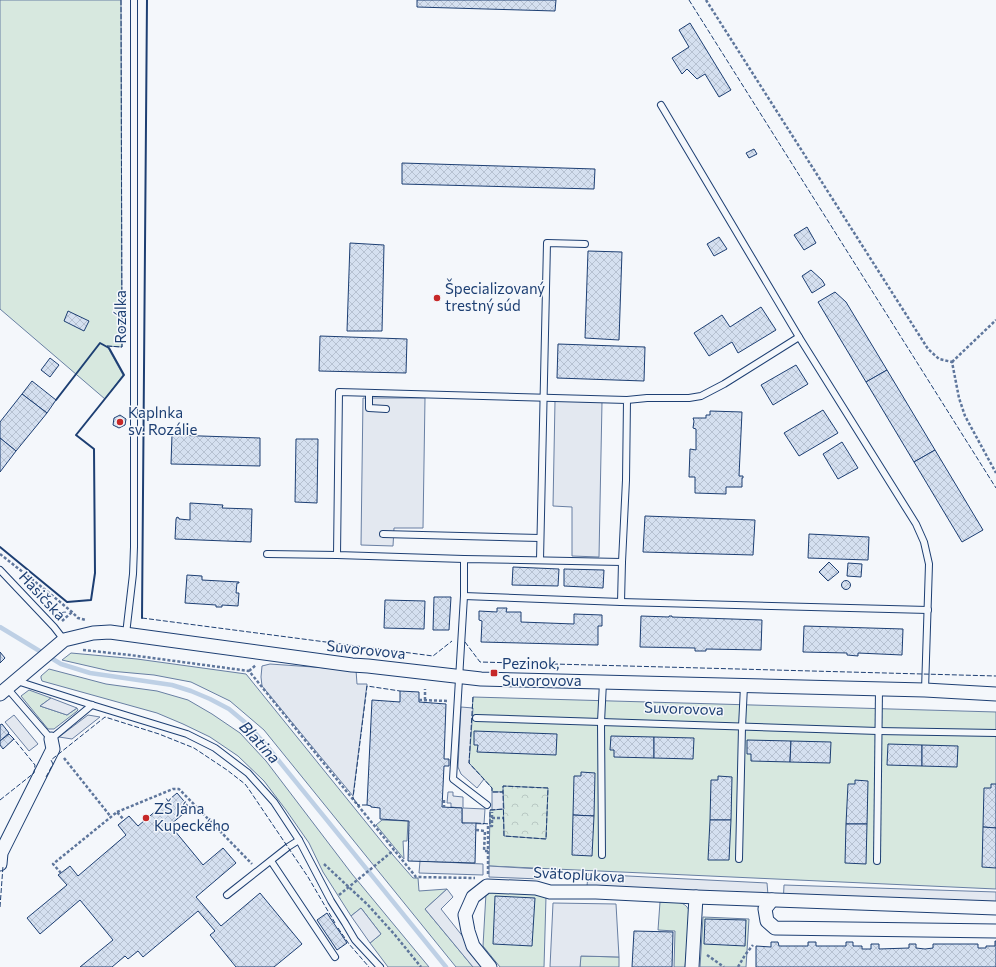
<svg xmlns="http://www.w3.org/2000/svg" width="996" height="967" font-family="Commissioner,sans-serif">
  <style>
    .grass { fill: #d7e8df; stroke: #687fa3 }
    .forest { fill: url(#forest-crowns); stroke: #687fa3 }
    .parking { fill: #e3e8f0; stroke: #687fa3 }
    .lines { fill: none; stroke-linecap: round; stroke-linejoin: round }
    .stream { stroke: #bed0e5; stroke-width: 4.5 }
    .building { fill: url(#building-cross-hatch); stroke: #1d3f73 }
    .service-casing { stroke: #1d3f73; stroke-width: 8 }
    .minor-casing { stroke: #1d3f73; stroke-width: 15 }
    .path { stroke: #5e769c; stroke-width: 2.5; stroke-dasharray: 3 2; stroke-linecap: butt }
    .service { stroke: #f4f7fb; stroke-width: 6 }
    .minor { stroke: #f4f7fb; stroke-width: 13 }
    .fence { stroke: #1d3f73; stroke-width: 1; stroke-dasharray: 5 2; stroke-linecap: butt }
    .wall { stroke: #1d3f73; stroke-width: 2 }
    .poi-dot { fill: #c62828; stroke: #f4f7fb; stroke-width: 1.5 }
    .labels { text-anchor: middle; stroke-width: 3; stroke-linejoin: round; paint-order: stroke }
    .poi-label { font-size: 15px; fill: #1d3f73; stroke: #f4f7fb; text-anchor: start }
    .street-label { font-size: 15px; fill: #1d3f73; stroke: #f4f7fb }
    .water-label { font-size: 16px; font-style: italic; fill: #1d3f73; stroke: #f4f7fb }
  </style>
  <defs>
    <pattern id="forest-crowns" width="20" height="18" patternUnits="userSpaceOnUse"><rect width="20" height="18" fill="#d7e8df"/><path d="M2 6a3 3 0 1 1 6 0M12 15a3 3 0 1 1 6 0" fill="none" stroke="#b8c8c3"/></pattern>
    <pattern id="building-cross-hatch" width="8" height="8" patternUnits="userSpaceOnUse"><rect width="8" height="8" fill="#d5e0f0"/><path d="M0 0l8 8M0 8l8-8" fill="none" stroke="#b6c1d1"/></pattern>
  </defs>
  <rect width="100%" height="100%" fill="#f4f7fb"/>
  <!-- grass -->
  <g class="grass">
    <path d="M0,0H121L122,347L107,346L123,375L105,399L0,309Z"/>
    <path d="M71,653L137,659L246,674L386,847L413,878H418L419,891L447,889L425,909L473,967H456L264,730L230,701L191,682L154,675L110,671L62,660Z"/>
    <path d="M49,669L106,684L157,691L188,700L212,714L240,733L266,761L352,874L429,967H388L370,943L381,934L361,908L351,916L323,872L309,843L286,810L264,781L238,756L210,737L183,724L157,713L42,681L41,678V676Z"/>
    <path d="M29,690L51,698L40,706L67,715L77,708L78,710L76,712L54,729H48L21,696Z"/>
    <path d="M473,697L996,712V889L489,866L490,810L504,809L503,792H492V788L469,763Z"/>
    <path d="M382,820L408,821L407,841H403L404,859L376,825Z"/>
    <path d="M488,889L536,890L546,897L544,967H500L483,946L486,893Z"/>
    <path d="M660,902C673,902 687,899 690,914L685,967H674L675,931L658,930Z"/>
    <path d="M703,917L749,919L746,967H700Z"/>
    <path d="M580,956L619,957V967H580Z"/>
  </g>
  <!-- forest -->
  <path class="forest" d="M503,786L548,788L546,839L504,836Z"/>
  <!-- parking -->
  <g class="parking">
    <path d="M363,398H425L423,528H394L393,546L361,545Z"/>
    <path d="M555,401L602,402L599,557L572,556V507L553,506Z"/>
    <path d="M270,664L356,670L357,684H367L353,796L262,686L261,677L262,666Z"/>
    <path d="M51,698L77,708L67,715L40,706Z"/>
    <path d="M461,707L473,708L469,763L484,779L477,788L461,774L458,767Z"/>
    <path d="M14,715L38,744L29,751L5,722Z"/>
    <path d="M88,715L100,717L72,739L59,737Z"/>
    <path d="M448,792H453V796L463,797V808L485,809L484,824L462,823V808L451,807V803H447Z"/>
    <path d="M492,792H503L504,809L492,810Z"/>
    <path d="M420,861L483,864V875L419,873Z"/>
    <path d="M489,866L540,869V879L489,877Z"/>
    <path d="M588,874L767,883L768,895L587,886Z"/>
    <path d="M784,885L996,892V914L783,906Z"/>
    <path d="M447,889L453,897L441,909L487,967H473L425,909Z"/>
    <path d="M553,903L616,904L619,957L581,956L580,967H550Z"/>
    <path d="M361,908L381,934L370,943L351,916Z"/>
  </g>
  <g class="lines">
    <!-- stream -->
    <path class="stream" d="M0,627L61,664L90,673L172,685L191,691L210,699L229,709L247,724L266,745L446,967"/>
  </g>
  <!-- building -->
  <g class="building">
    <path d="M417,0H556L555,11L417,7Z"/>
    <path d="M690,23L731,90L719,97L705,74L697,79L687,69L682,74L672,58L689,47L679,30Z"/>
    <path d="M754,149L757,154L749,158L746,153Z"/>
    <path d="M402,163L595,169L594,189L402,184Z"/>
    <path d="M807,227L816,243L804,250L794,235Z"/>
    <path d="M719,237L727,249L714,256L707,244Z"/>
    <path d="M350,243L384,245L382,331H347Z"/>
    <path d="M588,251L622,252L619,340L585,338Z"/>
    <path d="M811,270L822,280L825,285L812,293L802,276Z"/>
    <path d="M835,292L846,302L887,370L866,382L818,302Z"/>
    <path d="M761,307L776,330L738,353L732,342L709,356L694,333L722,315L730,327Z"/>
    <path d="M68,311L89,321L84,331L64,321Z"/>
    <path d="M320,336L407,339L406,373L319,371Z"/>
    <path d="M558,344L645,347L644,381L557,378Z"/>
    <path d="M50,358L59,365L50,377L41,370Z"/>
    <path d="M796,365L808,384L773,405L761,385Z"/>
    <path d="M887,370L935,450L914,462L866,382Z"/>
    <path d="M32,381L56,400L47,413L22,394Z"/>
    <path d="M22,394L47,413L16,451L0,438V422Z"/>
    <path d="M823,410L838,433L799,456L784,433Z"/>
    <path d="M710,411L742,412L739,476H743V478H742V487H726V494L695,493V477H689L690,449L696,450V429L693,428L694,421L693,418H706V415H710Z"/>
    <path d="M120,415L126,419L125,425L119,428L113,425L114,418Z"/>
    <path d="M172,435L260,438V466L171,464Z"/>
    <path d="M0,438L16,451L0,472Z"/>
    <path d="M296,439H318L317,503L295,502Z"/>
    <path d="M842,442L858,468L838,479L823,454Z"/>
    <path d="M935,450L983,530L962,542L914,462Z"/>
    <path d="M190,503L223,505L222,508L252,509L251,542L175,539L176,519L177,517L179,518V519L190,520Z"/>
    <path d="M645,516L755,520L753,555L643,552Z"/>
    <path d="M809,534L869,537L868,560L808,558Z"/>
    <path d="M829,562L839,572L828,581L819,572Z"/>
    <path d="M848,563L862,564L861,577L847,576Z"/>
    <path d="M513,567L559,569L558,586L512,585Z"/>
    <path d="M564,569L604,570L603,588L564,586Z"/>
    <path d="M187,575L202,576V580L239,582V583H237L236,593H239L238,606L222,605V607H216V605L185,603Z"/>
    <circle cx="846" cy="585" r="4.5"/>
    <path d="M434,597H451L449,630H433Z"/>
    <path d="M385,600L425,601L424,629L384,628Z"/>
    <path d="M497,608H507L506,612H521V622L574,624V614L602,615V626H598V645L481,642L482,621L479,620V611L497,612Z"/>
    <path d="M641,616L669,617V616H672V617L762,620L761,650L706,649V651H695V648L640,647Z"/>
    <path d="M804,626L903,629L902,655L858,653V656L847,655V653L803,652Z"/>
    <path d="M0,652L5,658L0,663Z"/>
    <path d="M400,691L419,692V702L446,704L444,759H449V766H444L442,807L462,808V823H476L475,863L408,861L409,821L380,819V808L371,807V806L367,805L372,700L400,702Z"/>
    <path d="M2,724L9,733L0,741V725Z"/>
    <path d="M474,731L557,734L556,755L477,752L478,745H474Z"/>
    <path d="M9,734L14,739L3,749L0,745V741Z"/>
    <path d="M611,736L654,737V758L614,757V750H610Z"/>
    <path d="M654,737L694,738L693,759L654,758Z"/>
    <path d="M747,740L791,741L790,762L751,761V754H747Z"/>
    <path d="M791,741L831,742L830,763L790,762Z"/>
    <path d="M888,744L922,745V766L887,765Z"/>
    <path d="M922,745L958,746L957,767L922,766Z"/>
    <path d="M581,772L595,773L594,816L573,815L574,776H581Z"/>
    <path d="M718,776L732,777L731,820H710L711,780H718Z"/>
    <path d="M855,780L868,781L867,824H846L848,784H855Z"/>
    <path d="M991,784H996V828L983,827L984,788H991Z"/>
    <path d="M177,793L190,808L170,825L203,865L223,848L236,863L196,897L221,926L260,893L302,944L274,967H236L210,935L215,931L198,911L143,957L138,951L128,959L125,956L112,967H80L113,940L80,900L40,934L27,918L67,885L58,875L61,873L70,866L78,876L126,835L118,825L129,816L138,826Z"/>
    <path d="M573,815L594,816L592,856L572,855Z"/>
    <path d="M710,820H731L729,860H708Z"/>
    <path d="M846,824H867L866,864L845,863Z"/>
    <path d="M983,827L996,828V868L982,867Z"/>
    <path d="M495,896L535,898L532,946L493,944Z"/>
    <path d="M327,913L347,943L337,950L317,920Z"/>
    <path d="M705,919L746,920L745,946L704,944Z"/>
    <path d="M634,931L673,932L672,967H632Z"/>
    <path d="M995,941H996V967H756V946L771,947V942H778L779,946H808V942H816V946H846V942H853V946H862V949H871V944H879V949L909,948V944H916V948L925,949L933,948V944H978V948H986V946H995Z"/>
  </g>
  <g class="lines">
    <defs>
      <g id="service">
        <path d="M661,105L799,337L916,524L924,542L929,564L925,690"/>
        <path d="M369,393V408L386,409"/>
        <path d="M627,400L647,398H689L701,396L724,384L799,337"/>
        <path d="M383,534L540,538"/>
        <path d="M267,554L337,555"/>
        <path d="M464,559L337,555L339,392L627,400L626,480L622,562"/>
        <path d="M540,560L547,243L585,244"/>
        <path d="M0,570L54,627L64,640"/>
        <path d="M464,596L621,602L928,610"/>
        <path d="M126,634L133,574L134,547V0"/>
        <path d="M17,681L92,705L187,734L215,748L248,773L274,802L299,840L331,901L345,923L355,940L380,967"/>
        <path d="M7,688L51,739L92,705"/>
        <path d="M476,718L878,731L996,733"/>
        <path d="M487,805L453,779L464,596V559L622,562L621,602"/>
        <path d="M602,855L601,722L603,682"/>
        <path d="M739,859L742,727L744,686"/>
        <path d="M271,861L335,957"/>
        <path d="M877,861L879,689"/>
        <path d="M227,895L288,847L299,840"/>
      </g>
      <g id="minor">
        <path d="M0,694L64,640L93,633L110,632L352,665L368,666L481,679L925,690L996,694"/>
        <path d="M0,864L1,853L53,749L51,739"/>
        <path d="M772,900L765,909L767,921L775,928L996,931"/>
        <path d="M490,967L473,946L468,931L465,915L473,897L487,886L536,888L550,892H596L696,897L996,908"/>
        <path d="M692,967L696,897"/>
      </g>
    </defs>
    <!-- service casing -->
    <use href="#service" class="service-casing"/>
    <!-- minor casing -->
    <use href="#minor" class="minor-casing"/>
    <!-- path -->
    <g class="path">
      <path d="M706,0L928,349L939,359L952,362L959,398L965,416L996,473"/>
      <path d="M952,362L996,320"/>
      <path d="M0,554L48,592L72,612L78,618L86,620"/>
      <path d="M62,621L72,612"/>
      <path d="M83,650L130,655L249,671L416,877L475,878"/>
      <path d="M249,671L256,665"/>
      <path d="M419,700L449,701"/>
      <path d="M425,700V689"/>
      <path d="M64,758L111,817"/>
      <path d="M444,800V807"/>
      <path d="M117,812L173,789H179L252,864"/>
      <path d="M492,818H504"/>
      <path d="M476,830L485,831L484,851H488"/>
      <path d="M324,864L368,905L395,935L421,967"/>
      <path d="M61,873L53,864L117,812L124,820"/>
      <path d="M488,874V826H492V812"/>
      <path d="M339,895L394,850"/>
      <path d="M707,955L724,967"/>
      <path d="M738,967L745,955L753,945"/>
    </g>
    <!-- service -->
    <use href="#service" class="service"/>
    <!-- minor -->
    <use href="#minor" class="minor"/>
    <!-- fence -->
    <g class="fence">
      <path d="M689,0L996,488"/>
      <path d="M107,346L122,347L121,0"/>
      <path d="M142,618L433,656L452,641"/>
      <path d="M465,642L480,662L996,676"/>
      <path d="M473,697L469,763L492,788V792H503L504,836L546,839L548,788L503,786V792"/>
      <path d="M46,777L53,764L51,760L105,717L159,734L194,748L227,770L245,784L248,788L308,877L335,923"/>
      <path d="M0,800L34,773L35,765L13,738"/>
      <path d="M367,805H358L353,798L367,686L400,691"/>
      <path d="M476,823L490,824V810L504,809"/>
      <path d="M0,907L3,866"/>
      <path d="M338,928L349,944L369,967"/>
    </g>
    <!-- wall -->
    <g class="wall">
      <path d="M0,547L67,602L91,600L95,573L94,449L76,435L124,375L109,348L100,343L56,400"/>
      <path d="M142,618L147,0"/>
    </g>
  </g>
  <!-- markers -->
  <g class="poi-dot">
    <circle cx="437" cy="298" r="4"/>
    <circle cx="120" cy="422" r="4"/>
    <rect x="490" y="669" width="8" height="8" rx="2"/>
    <circle cx="146" cy="818" r="4"/>
  </g>
  <g class="labels">
    <!-- poi labels -->
    <g class="poi-label">
      <text x="445" y="294">Špecializovaný<tspan x="445" dy="17">trestný súd</tspan></text>
      <text x="128" y="418">Kaplnka<tspan x="128" dy="17">sv. Rozálie</tspan></text>
      <text x="502" y="669">Pezinok,<tspan x="502" dy="17">Suvorovova</tspan></text>
      <text x="154" y="814">ZŠ Jána<tspan x="154" dy="17">Kupeckého</tspan></text>
    </g>
    <!-- street labels -->
    <g class="street-label">
      <text transform="translate(121 317) rotate(-90)" y="5">Rozálka</text>
      <text transform="translate(42 596) rotate(47)" y="5">Hasičská</text>
      <text transform="translate(366 650) rotate(6)" y="5">Suvorovova</text>
      <text transform="translate(684 709) rotate(2)" y="5">Suvorovova</text>
      <text transform="translate(579 875) rotate(3)" y="5">Svätoplukova</text>
    </g>
    <!-- water labels -->
    <g class="water-label">
      <text transform="translate(260 742) rotate(47)" y="6">Blatina</text>
    </g>
  </g>
</svg>
